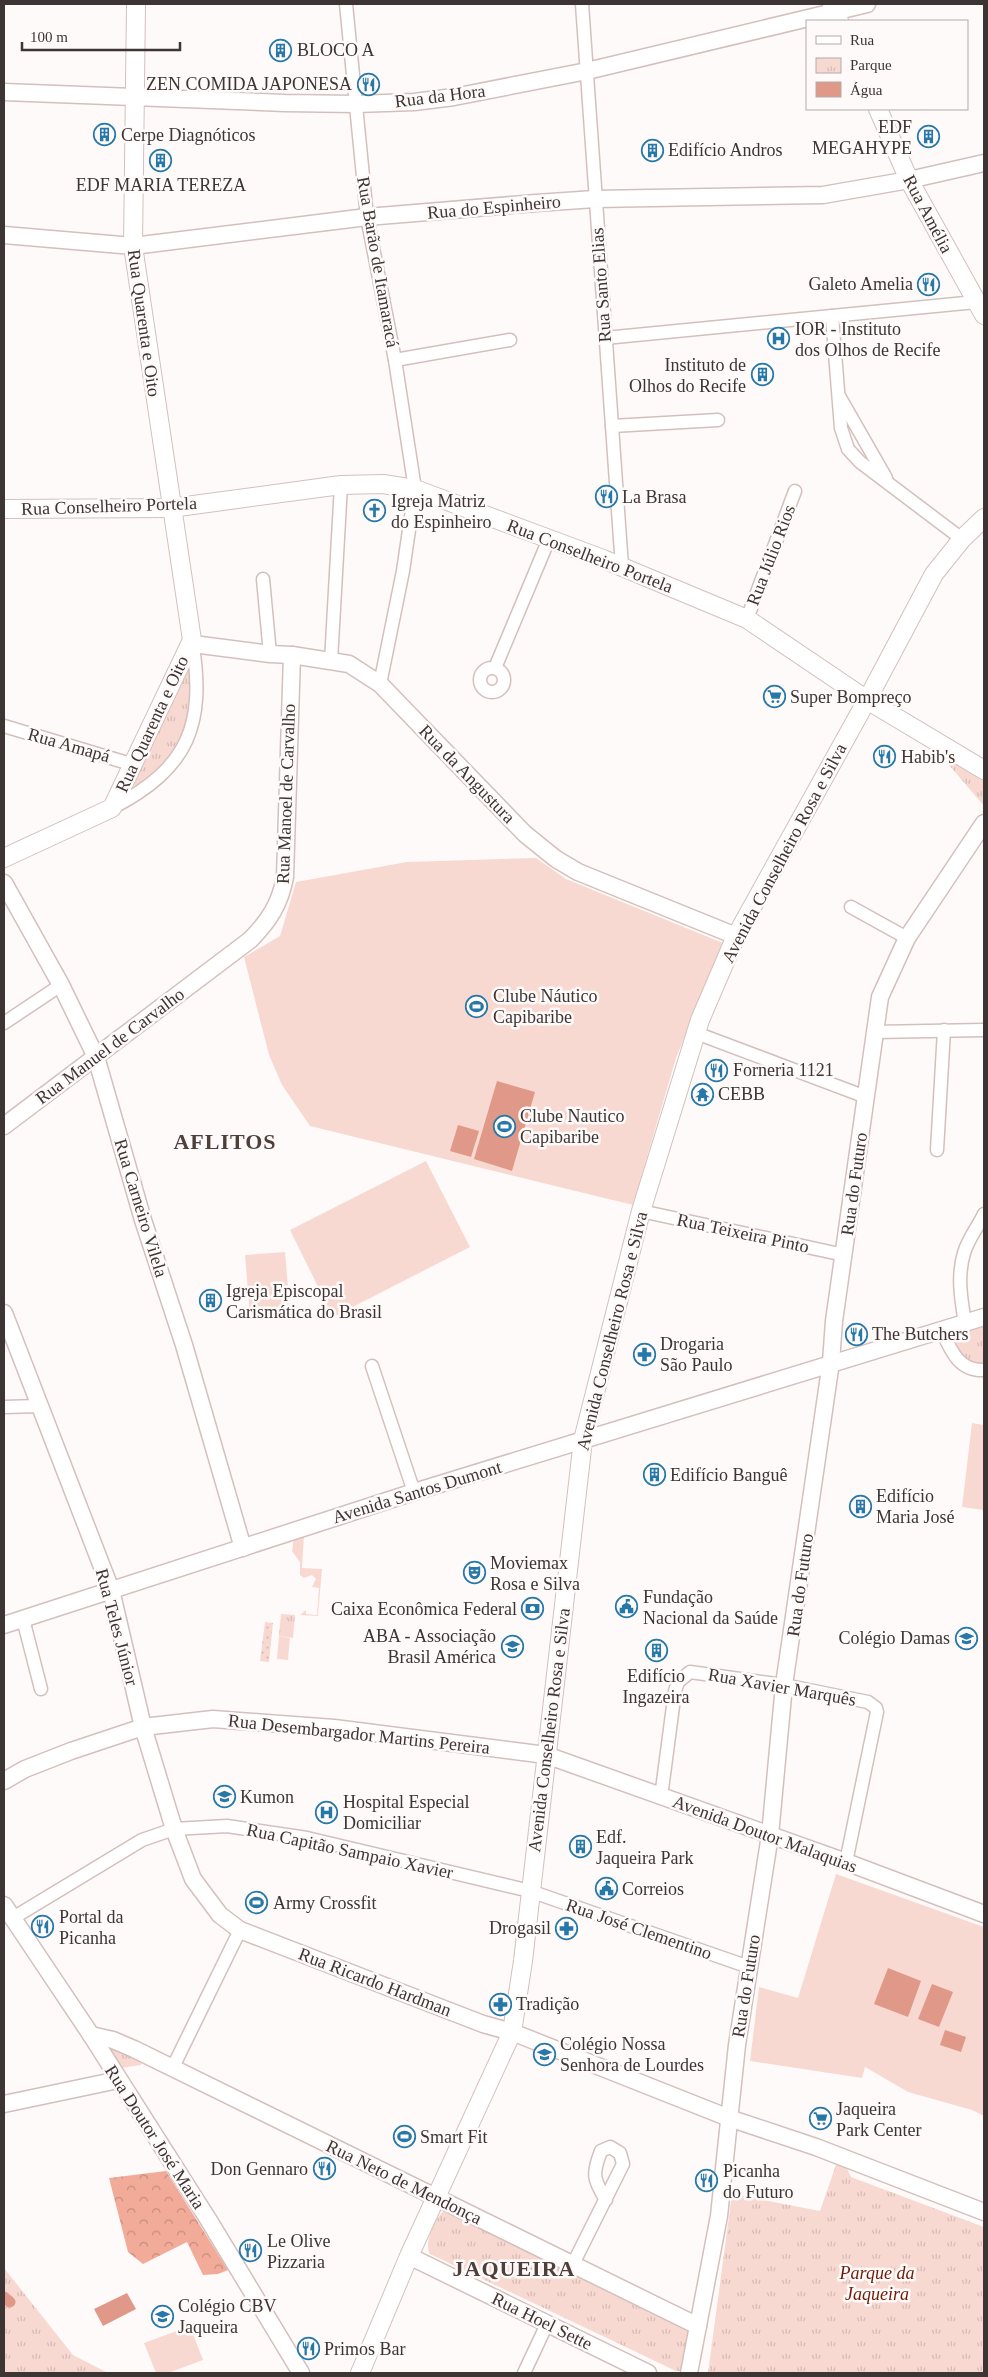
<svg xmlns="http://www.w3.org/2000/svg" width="988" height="2377" font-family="Georgia,serif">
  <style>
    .grass { fill: #f8d9d2 }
    .forest { fill: url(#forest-crowns) }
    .park { fill: url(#park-tufts) }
    .garden { fill: url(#garden-dots) }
    .water { fill: #e09988 }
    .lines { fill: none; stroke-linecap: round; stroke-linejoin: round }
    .canal { stroke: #e09988; stroke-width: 11 }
    .minor-casing { stroke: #d3c0bc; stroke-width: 15 }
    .tertiary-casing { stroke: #d3c0bc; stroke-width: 19 }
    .secondary-casing { stroke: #d3c0bc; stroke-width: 20 }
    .minor { stroke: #fff; stroke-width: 12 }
    .tertiary { stroke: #fff; stroke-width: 16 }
    .secondary { stroke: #fff; stroke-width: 18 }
    .labels { text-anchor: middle; stroke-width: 5; stroke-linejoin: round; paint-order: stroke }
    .poi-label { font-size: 18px; fill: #3d3533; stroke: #fefaf9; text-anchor: start }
    .street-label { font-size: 18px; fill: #3d3533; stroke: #fefaf9 }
    .park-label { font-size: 18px; font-style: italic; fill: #6d1b07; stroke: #fefaf9 }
    .district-label { font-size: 22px; font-weight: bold; letter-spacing: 1px; fill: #4e3f3b; stroke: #fefaf9 }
  </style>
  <defs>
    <pattern id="forest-crowns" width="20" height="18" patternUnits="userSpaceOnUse" patternTransform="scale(1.25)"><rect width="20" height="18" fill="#f2ab99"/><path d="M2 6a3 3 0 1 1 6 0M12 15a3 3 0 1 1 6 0" fill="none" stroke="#c58c7d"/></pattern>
    <pattern id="park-tufts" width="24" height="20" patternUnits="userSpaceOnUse" patternTransform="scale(1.25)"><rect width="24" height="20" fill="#f8d9d2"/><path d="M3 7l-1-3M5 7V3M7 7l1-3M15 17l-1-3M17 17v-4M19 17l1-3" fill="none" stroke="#d6bbb5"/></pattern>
    <pattern id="garden-dots" width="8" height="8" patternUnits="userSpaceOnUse" patternTransform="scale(1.25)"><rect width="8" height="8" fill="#f8d9d2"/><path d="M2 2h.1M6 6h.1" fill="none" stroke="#d6bbb5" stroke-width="1.8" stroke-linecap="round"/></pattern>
  </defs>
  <rect width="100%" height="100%" fill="#fefaf9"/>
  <!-- grass -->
  <g class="grass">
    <path d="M536,858L566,879L723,943L676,1058L633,1205L310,1126L282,1085L269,1055L244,957L280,936L296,882L407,862Z"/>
    <path d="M426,1161L470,1247L333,1317L290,1230Z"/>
    <path d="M285,1252L290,1312L250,1315L245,1255Z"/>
    <path d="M972,1423L984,1425V1510L962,1507Z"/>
    <path d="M304,1535L302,1568L322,1569L318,1616L300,1615L306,1610V1614L317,1615L319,1588L312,1587L316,1579L312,1575L304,1578L300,1575V1562L292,1551L294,1538Z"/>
    <path d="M279,1636L290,1638L288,1660L277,1659Z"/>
    <path d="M836,1874L984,1927V2116L972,2110L908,2092L865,2067L862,2078L750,2061L759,1987L798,1998Z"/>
    <path d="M190,2326L203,2360L168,2373H156L144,2343Z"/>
  </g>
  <!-- forest -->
  <path class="forest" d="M166,2171L228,2270L218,2274L203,2275L187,2242L143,2264L128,2252L109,2178Z"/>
  <!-- park -->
  <g class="park">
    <path d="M188,658L194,677L188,730L165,766L135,787L133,782Z"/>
    <path d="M953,758L984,775V806L949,765Z"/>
    <path d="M984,1321V1366C964,1361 957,1354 950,1335Z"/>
    <path d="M281,1614L295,1615L293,1638L279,1636Z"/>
    <path d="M112,2046L142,2060L141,2065L121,2068L109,2050Z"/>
    <path d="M837,2162L845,2164L851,2177L984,2227V2373H708L732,2194L820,2211Z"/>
    <path d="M445,2210L690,2327L684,2371H676L430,2254C423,2244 435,2217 445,2210Z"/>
    <path d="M4,2268L73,2355L108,2373H4Z"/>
  </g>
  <!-- garden -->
  <path class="garden" d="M265,1622L273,1623L269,1662L260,1661Z"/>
  <!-- water -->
  <g class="water">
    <path d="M497,1081L535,1092L512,1171L474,1159Z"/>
    <path d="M458,1125L479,1131L471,1157L450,1151Z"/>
    <path d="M888,1968L921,1981L908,2017L874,2004Z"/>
    <path d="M932,1984L953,1992L939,2027L918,2019Z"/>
    <path d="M945,2030L966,2037L961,2052L940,2045Z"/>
    <path d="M127,2293L136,2309L103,2326L94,2309Z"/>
  </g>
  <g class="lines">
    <!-- canal -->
    <path class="canal" d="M4,2297L10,2302"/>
    <defs>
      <g id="minor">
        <path d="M346,4L367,217L395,360L415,489L403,571L380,684"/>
        <path d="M582,4L622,567"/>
        <path d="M832,316L841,428L848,449L860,462L962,539"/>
        <path d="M605,338L976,302"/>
        <path d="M395,360L510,340"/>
        <path d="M839,396L886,478"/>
        <path d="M612,426L718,420"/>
        <path d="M263,579L270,654"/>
        <path d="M747,619L795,491"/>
        <path d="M331,661L341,485"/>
        <circle cx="492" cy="680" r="12"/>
        <path d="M495,668L549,539"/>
        <path d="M4,726L134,765"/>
        <path d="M112,808C189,768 206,725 192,640"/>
        <path d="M851,907L907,938"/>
        <path d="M4,1023L61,985"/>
        <path d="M874,1032L984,1030"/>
        <path d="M696,1033L866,1097"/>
        <path d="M937,1150L944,1030"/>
        <path d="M641,1211L844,1255"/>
        <path d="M965,1323C961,1299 957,1276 964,1253C968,1239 978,1227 984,1214"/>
        <path d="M942,1331C951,1351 959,1371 984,1370"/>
        <path d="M372,1366L414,1492"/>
        <path d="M4,1407L40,1406"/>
        <path d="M23,1619L41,1689"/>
        <path d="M661,1797L675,1691L678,1682L690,1672L784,1685L868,1702L876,1708L877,1712L846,1862"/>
        <path d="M13,1918L142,1840L174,1829L227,1826L307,1838L530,1891L749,1967"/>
        <path d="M172,2069L240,1930"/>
        <path d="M572,2266L623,2164L620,2153L610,2147L601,2151C592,2174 593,2179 606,2200"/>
        <path d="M524,2373L547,2324"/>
      </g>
      <g id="tertiary">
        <path d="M4,92L285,103L356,104L414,102L454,97L587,71L867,4"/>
        <path d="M4,235L133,246L367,217L536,203L595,199L823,195L909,180L984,163"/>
        <path d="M193,644L270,654L292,655L349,664L380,684L525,834L556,859L578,872L736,936"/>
        <path d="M4,883L61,985L96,1057L143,1220L184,1345L243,1548"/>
        <path d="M4,1126L250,940C269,921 280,904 285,877L292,655"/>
        <path d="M4,1313L111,1590L143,1727L174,1829L193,1879L220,1915L240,1930L483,2024L512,2032L729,2118L816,2147L984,2212"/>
        <path d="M4,1625L414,1492L984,1317"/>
        <path d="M4,1781L25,1769L71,1751L143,1727L213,1719L334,1728L546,1755L846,1862L984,1914"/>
        <path d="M4,1905L91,2035L208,2219L301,2373"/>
        <path d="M91,2035L113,2040L134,2049L698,2326"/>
        <path d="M4,2104L118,2080"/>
        <path d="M409,2256L648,2373"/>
        <path d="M689,2373L719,2216L737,2045L770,1835L784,1685L831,1362L834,1321L880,997L907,938L984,823"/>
      </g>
      <g id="secondary">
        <path d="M832,4L839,21"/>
        <path d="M878,109L909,180L984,315"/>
        <path d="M4,509L171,508L341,485L383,484L415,489L603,559L747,619L867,700L984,770"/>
        <path d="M4,858L112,808L192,640L133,246L136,4"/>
        <path d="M360,2373L409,2256L512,2032L523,1961L583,1440L641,1211L700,1020L736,936L867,700L934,574L962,539L984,518"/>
      </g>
    </defs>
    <!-- minor casing -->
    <use href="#minor" class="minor-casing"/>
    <!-- tertiary casing -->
    <use href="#tertiary" class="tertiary-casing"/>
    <!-- secondary casing -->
    <use href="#secondary" class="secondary-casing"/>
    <!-- minor -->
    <use href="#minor" class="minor"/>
    <!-- tertiary -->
    <use href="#tertiary" class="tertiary"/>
    <!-- secondary -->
    <use href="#secondary" class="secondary"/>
  </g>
  <!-- icons -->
  <defs>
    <symbol id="building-ring" viewBox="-11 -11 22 22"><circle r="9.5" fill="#fefaf9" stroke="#2678a9" stroke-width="1.5"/><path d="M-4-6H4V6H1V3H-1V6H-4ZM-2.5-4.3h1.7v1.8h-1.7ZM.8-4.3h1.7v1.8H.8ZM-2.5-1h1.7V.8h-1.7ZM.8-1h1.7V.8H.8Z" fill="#2678a9"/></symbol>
    <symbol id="restaurant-ring" viewBox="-11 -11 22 22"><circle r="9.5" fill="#fefaf9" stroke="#2678a9" stroke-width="1.5"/><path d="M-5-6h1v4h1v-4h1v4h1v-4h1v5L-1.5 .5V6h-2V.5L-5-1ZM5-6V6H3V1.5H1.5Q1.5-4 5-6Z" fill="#2678a9"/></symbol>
    <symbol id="hospital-ring" viewBox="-11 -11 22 22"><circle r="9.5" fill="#fefaf9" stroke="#2678a9" stroke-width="1.5"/><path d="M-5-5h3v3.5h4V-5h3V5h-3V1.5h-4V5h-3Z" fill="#2678a9"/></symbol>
    <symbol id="church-ring" viewBox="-11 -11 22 22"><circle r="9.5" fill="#fefaf9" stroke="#2678a9" stroke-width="1.5"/><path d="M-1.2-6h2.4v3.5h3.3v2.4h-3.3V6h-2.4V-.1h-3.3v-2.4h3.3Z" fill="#2678a9"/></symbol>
    <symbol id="supermarket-ring" viewBox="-11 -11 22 22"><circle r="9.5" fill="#fefaf9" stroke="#2678a9" stroke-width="1.5"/><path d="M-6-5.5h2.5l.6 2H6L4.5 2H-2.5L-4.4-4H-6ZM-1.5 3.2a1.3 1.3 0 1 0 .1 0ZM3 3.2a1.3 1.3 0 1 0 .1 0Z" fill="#2678a9"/></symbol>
    <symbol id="stadium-ring" viewBox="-11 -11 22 22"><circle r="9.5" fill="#fefaf9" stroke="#2678a9" stroke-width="1.5"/><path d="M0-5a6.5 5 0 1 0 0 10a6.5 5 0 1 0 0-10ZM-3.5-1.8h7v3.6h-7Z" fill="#2678a9"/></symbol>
    <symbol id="temple-ring" viewBox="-11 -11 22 22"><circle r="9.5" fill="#fefaf9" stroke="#2678a9" stroke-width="1.5"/><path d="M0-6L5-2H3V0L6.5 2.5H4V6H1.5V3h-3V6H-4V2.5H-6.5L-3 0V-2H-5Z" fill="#2678a9"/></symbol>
    <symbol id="pharmacy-ring" viewBox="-11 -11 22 22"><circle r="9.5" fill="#fefaf9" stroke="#2678a9" stroke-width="1.5"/><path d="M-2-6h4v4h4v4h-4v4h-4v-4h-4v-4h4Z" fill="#2678a9"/></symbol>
    <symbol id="theatre-ring" viewBox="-11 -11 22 22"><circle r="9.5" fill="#fefaf9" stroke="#2678a9" stroke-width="1.5"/><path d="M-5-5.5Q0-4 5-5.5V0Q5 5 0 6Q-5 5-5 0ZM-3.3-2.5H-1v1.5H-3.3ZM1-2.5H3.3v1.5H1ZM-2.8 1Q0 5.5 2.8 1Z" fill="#2678a9"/></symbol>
    <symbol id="civic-ring" viewBox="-11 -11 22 22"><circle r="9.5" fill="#fefaf9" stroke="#2678a9" stroke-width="1.5"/><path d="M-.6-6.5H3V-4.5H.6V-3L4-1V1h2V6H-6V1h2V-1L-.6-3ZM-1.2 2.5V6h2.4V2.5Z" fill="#2678a9"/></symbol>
    <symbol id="bank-ring" viewBox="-11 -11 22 22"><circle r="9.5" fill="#fefaf9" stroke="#2678a9" stroke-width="1.5"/><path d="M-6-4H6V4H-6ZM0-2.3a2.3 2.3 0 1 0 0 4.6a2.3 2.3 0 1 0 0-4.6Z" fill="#2678a9"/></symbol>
    <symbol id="school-ring" viewBox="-11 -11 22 22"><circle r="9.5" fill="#fefaf9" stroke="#2678a9" stroke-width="1.5"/><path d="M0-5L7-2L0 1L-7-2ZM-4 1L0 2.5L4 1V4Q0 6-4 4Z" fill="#2678a9"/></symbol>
  </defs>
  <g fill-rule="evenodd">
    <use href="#building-ring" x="268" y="38" width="25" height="25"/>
    <use href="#restaurant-ring" x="356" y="72" width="25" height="25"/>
    <use href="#building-ring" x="92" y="122" width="25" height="25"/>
    <use href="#building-ring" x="916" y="124" width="25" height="25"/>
    <use href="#building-ring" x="640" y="138" width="25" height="25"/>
    <use href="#building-ring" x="148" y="148" width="25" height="25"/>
    <use href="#restaurant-ring" x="916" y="272" width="25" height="25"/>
    <use href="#hospital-ring" x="766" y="326" width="25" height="25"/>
    <use href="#building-ring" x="750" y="362" width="25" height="25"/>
    <use href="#restaurant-ring" x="594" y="484" width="25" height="25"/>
    <use href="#church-ring" x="362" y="498" width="25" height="25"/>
    <use href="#supermarket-ring" x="762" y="684" width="25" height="25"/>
    <use href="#restaurant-ring" x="872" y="744" width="25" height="25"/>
    <use href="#stadium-ring" x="464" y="994" width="25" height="25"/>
    <use href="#restaurant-ring" x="704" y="1058" width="25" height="25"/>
    <use href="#temple-ring" x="690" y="1082" width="25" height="25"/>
    <use href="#stadium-ring" x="492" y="1114" width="25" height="25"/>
    <use href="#building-ring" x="198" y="1288" width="25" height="25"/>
    <use href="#restaurant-ring" x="844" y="1322" width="25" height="25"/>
    <use href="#pharmacy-ring" x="632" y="1342" width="25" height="25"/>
    <use href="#building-ring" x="642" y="1462" width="25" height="25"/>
    <use href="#building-ring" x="848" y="1494" width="25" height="25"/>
    <use href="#theatre-ring" x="462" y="1560" width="25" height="25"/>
    <use href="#civic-ring" x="614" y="1594" width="25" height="25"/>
    <use href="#bank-ring" x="520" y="1596" width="25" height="25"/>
    <use href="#school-ring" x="954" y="1626" width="25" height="25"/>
    <use href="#school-ring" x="500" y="1634" width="25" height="25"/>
    <use href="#building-ring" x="644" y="1638" width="25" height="25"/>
    <use href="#school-ring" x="212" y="1784" width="25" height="25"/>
    <use href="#hospital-ring" x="314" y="1800" width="25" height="25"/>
    <use href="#building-ring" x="568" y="1834" width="25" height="25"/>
    <use href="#civic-ring" x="594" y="1876" width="25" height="25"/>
    <use href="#stadium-ring" x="244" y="1890" width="25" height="25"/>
    <use href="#restaurant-ring" x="30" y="1914" width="25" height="25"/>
    <use href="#pharmacy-ring" x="554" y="1916" width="25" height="25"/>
    <use href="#pharmacy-ring" x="488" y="1992" width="25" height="25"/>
    <use href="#school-ring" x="532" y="2042" width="25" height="25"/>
    <use href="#supermarket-ring" x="808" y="2106" width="25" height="25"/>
    <use href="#stadium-ring" x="392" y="2124" width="25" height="25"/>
    <use href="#restaurant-ring" x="312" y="2156" width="25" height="25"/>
    <use href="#restaurant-ring" x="694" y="2168" width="25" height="25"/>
    <use href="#restaurant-ring" x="238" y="2238" width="25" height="25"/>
    <use href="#school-ring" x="150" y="2304" width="25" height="25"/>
    <use href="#restaurant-ring" x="296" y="2336" width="25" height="25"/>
  </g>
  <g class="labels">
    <!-- poi labels -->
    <g class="poi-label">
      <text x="297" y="56">BLOCO A</text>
      <text x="352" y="90" text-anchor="end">ZEN COMIDA JAPONESA</text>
      <text x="912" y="133" text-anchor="end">EDF<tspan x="912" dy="21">MEGAHYPE</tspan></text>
      <text x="121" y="141">Cerpe Diagnóticos</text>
      <text x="668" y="156">Edifício Andros</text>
      <text x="161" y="191" text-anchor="middle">EDF MARIA TEREZA</text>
      <text x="913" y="290" text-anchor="end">Galeto Amelia</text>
      <text x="795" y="335">IOR - Instituto<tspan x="795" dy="21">dos Olhos de Recife</tspan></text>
      <text x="746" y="371" text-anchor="end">Instituto de<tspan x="746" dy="21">Olhos do Recife</tspan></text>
      <text x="622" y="503">La Brasa</text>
      <text x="391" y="507">Igreja Matriz<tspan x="391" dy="21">do Espinheiro</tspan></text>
      <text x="790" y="703">Super Bompreço</text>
      <text x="901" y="763">Habib's</text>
      <text x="493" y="1002">Clube Náutico<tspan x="493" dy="21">Capibaribe</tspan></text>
      <text x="733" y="1076">Forneria 1121</text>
      <text x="718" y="1100">CEBB</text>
      <text x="520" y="1122">Clube Nautico<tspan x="520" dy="21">Capibaribe</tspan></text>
      <text x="226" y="1297">Igreja Episcopal<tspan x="226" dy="21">Carismática do Brasil</tspan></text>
      <text x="872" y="1340">The Butchers</text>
      <text x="660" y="1350">Drogaria<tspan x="660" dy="21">São Paulo</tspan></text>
      <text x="670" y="1481">Edifício Banguê</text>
      <text x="876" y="1502">Edifício<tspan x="876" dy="21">Maria José</tspan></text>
      <text x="490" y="1569">Moviemax<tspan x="490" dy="21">Rosa e Silva</tspan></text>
      <text x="643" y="1603">Fundação<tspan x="643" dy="21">Nacional da Saúde</tspan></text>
      <text x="517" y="1615" text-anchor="end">Caixa Econômica Federal</text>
      <text x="496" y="1642" text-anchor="end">ABA - Associação<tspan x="496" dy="21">Brasil América</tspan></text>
      <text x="950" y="1644" text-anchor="end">Colégio Damas</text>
      <text x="656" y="1682" text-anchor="middle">Edifício<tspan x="656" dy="21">Ingazeira</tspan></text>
      <text x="240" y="1803">Kumon</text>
      <text x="343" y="1808">Hospital Especial<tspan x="343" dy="21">Domiciliar</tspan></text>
      <text x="596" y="1843">Edf.<tspan x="596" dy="21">Jaqueira Park</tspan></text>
      <text x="622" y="1895">Correios</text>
      <text x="273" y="1909">Army Crossfit</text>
      <text x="59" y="1923">Portal da<tspan x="59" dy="21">Picanha</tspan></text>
      <text x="551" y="1934" text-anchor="end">Drogasil</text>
      <text x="516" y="2010">Tradição</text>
      <text x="560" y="2050">Colégio Nossa<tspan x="560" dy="21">Senhora de Lourdes</tspan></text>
      <text x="836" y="2115">Jaqueira<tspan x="836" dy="21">Park Center</tspan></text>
      <text x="420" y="2143">Smart Fit</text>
      <text x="308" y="2175" text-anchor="end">Don Gennaro</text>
      <text x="723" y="2177">Picanha<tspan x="723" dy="21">do Futuro</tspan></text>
      <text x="267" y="2247">Le Olive<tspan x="267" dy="21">Pizzaria</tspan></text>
      <text x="178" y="2312">Colégio CBV<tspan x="178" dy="21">Jaqueira</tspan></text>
      <text x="324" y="2355">Primos Bar</text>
    </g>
    <!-- street labels -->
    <g class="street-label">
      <text transform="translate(440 96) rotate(-7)" y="6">Rua da Hora</text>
      <text transform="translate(494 207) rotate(-5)" y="6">Rua do Espinheiro</text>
      <text transform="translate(928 214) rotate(62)" y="6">Rua Amélia</text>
      <text transform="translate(378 262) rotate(80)" y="6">Rua Barão de Itamaracá</text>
      <text transform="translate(601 285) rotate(-94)" y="6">Rua Santo Elias</text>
      <text transform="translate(144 323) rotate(82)" y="6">Rua Quarenta e Oito</text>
      <text transform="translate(109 506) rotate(-2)" y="6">Rua Conselheiro Portela</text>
      <text transform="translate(771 555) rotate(-69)" y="6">Rua Júlio Rios</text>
      <text transform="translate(590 556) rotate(21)" y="6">Rua Conselheiro Portela</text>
      <text transform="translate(152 724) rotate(-65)" y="6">Rua Quarenta e Oito</text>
      <text transform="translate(69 745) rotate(16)" y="6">Rua Amapá</text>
      <text transform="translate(467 774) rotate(46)" y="6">Rua da Angustura</text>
      <text transform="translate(286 794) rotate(-88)" y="6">Rua Manoel de Carvalho</text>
      <text transform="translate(784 853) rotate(-62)" y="6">Avenida Conselheiro Rosa e Silva</text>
      <text transform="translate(110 1046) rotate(-37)" y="6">Rua Manuel de Carvalho</text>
      <text transform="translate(854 1184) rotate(-82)" y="6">Rua do Futuro</text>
      <text transform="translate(141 1208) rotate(73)" y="6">Rua Carneiro Vilela</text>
      <text transform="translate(743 1233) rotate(12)" y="6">Rua Teixeira Pinto</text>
      <text transform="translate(612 1331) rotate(-76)" y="6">Avenida Conselheiro Rosa e Silva</text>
      <text transform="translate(417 1492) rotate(-17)" y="6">Avenida Santos Dumont</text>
      <text transform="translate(800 1585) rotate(-82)" y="6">Rua do Futuro</text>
      <text transform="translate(117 1627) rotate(75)" y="6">Rua Teles Júnior</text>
      <text transform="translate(782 1687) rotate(10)" y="6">Rua Xavier Marquês</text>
      <text transform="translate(549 1730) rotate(-83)" y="6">Avenida Conselheiro Rosa e Silva</text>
      <text transform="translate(359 1734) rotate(6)" y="6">Rua Desembargador Martins Pereira</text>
      <text transform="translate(765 1834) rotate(20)" y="6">Avenida Doutor Malaquias</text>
      <text transform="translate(350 1851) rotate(12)" y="6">Rua Capitão Sampaio Xavier</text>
      <text transform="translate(639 1929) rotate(19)" y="6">Rua José Clementino</text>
      <text transform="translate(375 1982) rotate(21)" y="6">Rua Ricardo Hardman</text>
      <text transform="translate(746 1986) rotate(-81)" y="6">Rua do Futuro</text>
      <text transform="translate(155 2137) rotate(57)" y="6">Rua Doutor José Maria</text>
      <text transform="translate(404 2182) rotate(26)" y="6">Rua Neto de Mendonça</text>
      <text transform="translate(542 2321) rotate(26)" y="6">Rua Hoel Sette</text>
    </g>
    <!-- park labels -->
    <g class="park-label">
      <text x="877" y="2279">Parque da<tspan x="877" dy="21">Jaqueira</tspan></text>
    </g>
    <!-- district labels -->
    <g class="district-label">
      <text x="225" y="1149">AFLITOS</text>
      <text x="514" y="2276">JAQUEIRA</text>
    </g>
  </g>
  <!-- border -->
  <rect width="988" height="2377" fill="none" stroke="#3d3533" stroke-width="10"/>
  <!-- legend -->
  <rect x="806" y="20" width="162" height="90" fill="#fefaf9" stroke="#b1abaa"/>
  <rect x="816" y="36" width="25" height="8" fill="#ffffff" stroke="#b1abaa"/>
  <text x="850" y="45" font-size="15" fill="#3d3533">Rua</text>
  <rect x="816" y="58" width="25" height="15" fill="url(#park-tufts)" stroke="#b1abaa"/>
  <text x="850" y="70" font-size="15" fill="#3d3533">Parque</text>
  <rect x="816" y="82" width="25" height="15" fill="#e09988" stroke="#b1abaa"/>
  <text x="850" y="95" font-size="15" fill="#3d3533">Água</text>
  <!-- scale -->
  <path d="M22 42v8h158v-8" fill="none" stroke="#3d3533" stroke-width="2.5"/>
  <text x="30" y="42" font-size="15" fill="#3d3533" stroke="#fefaf9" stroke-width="4" paint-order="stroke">100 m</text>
</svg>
